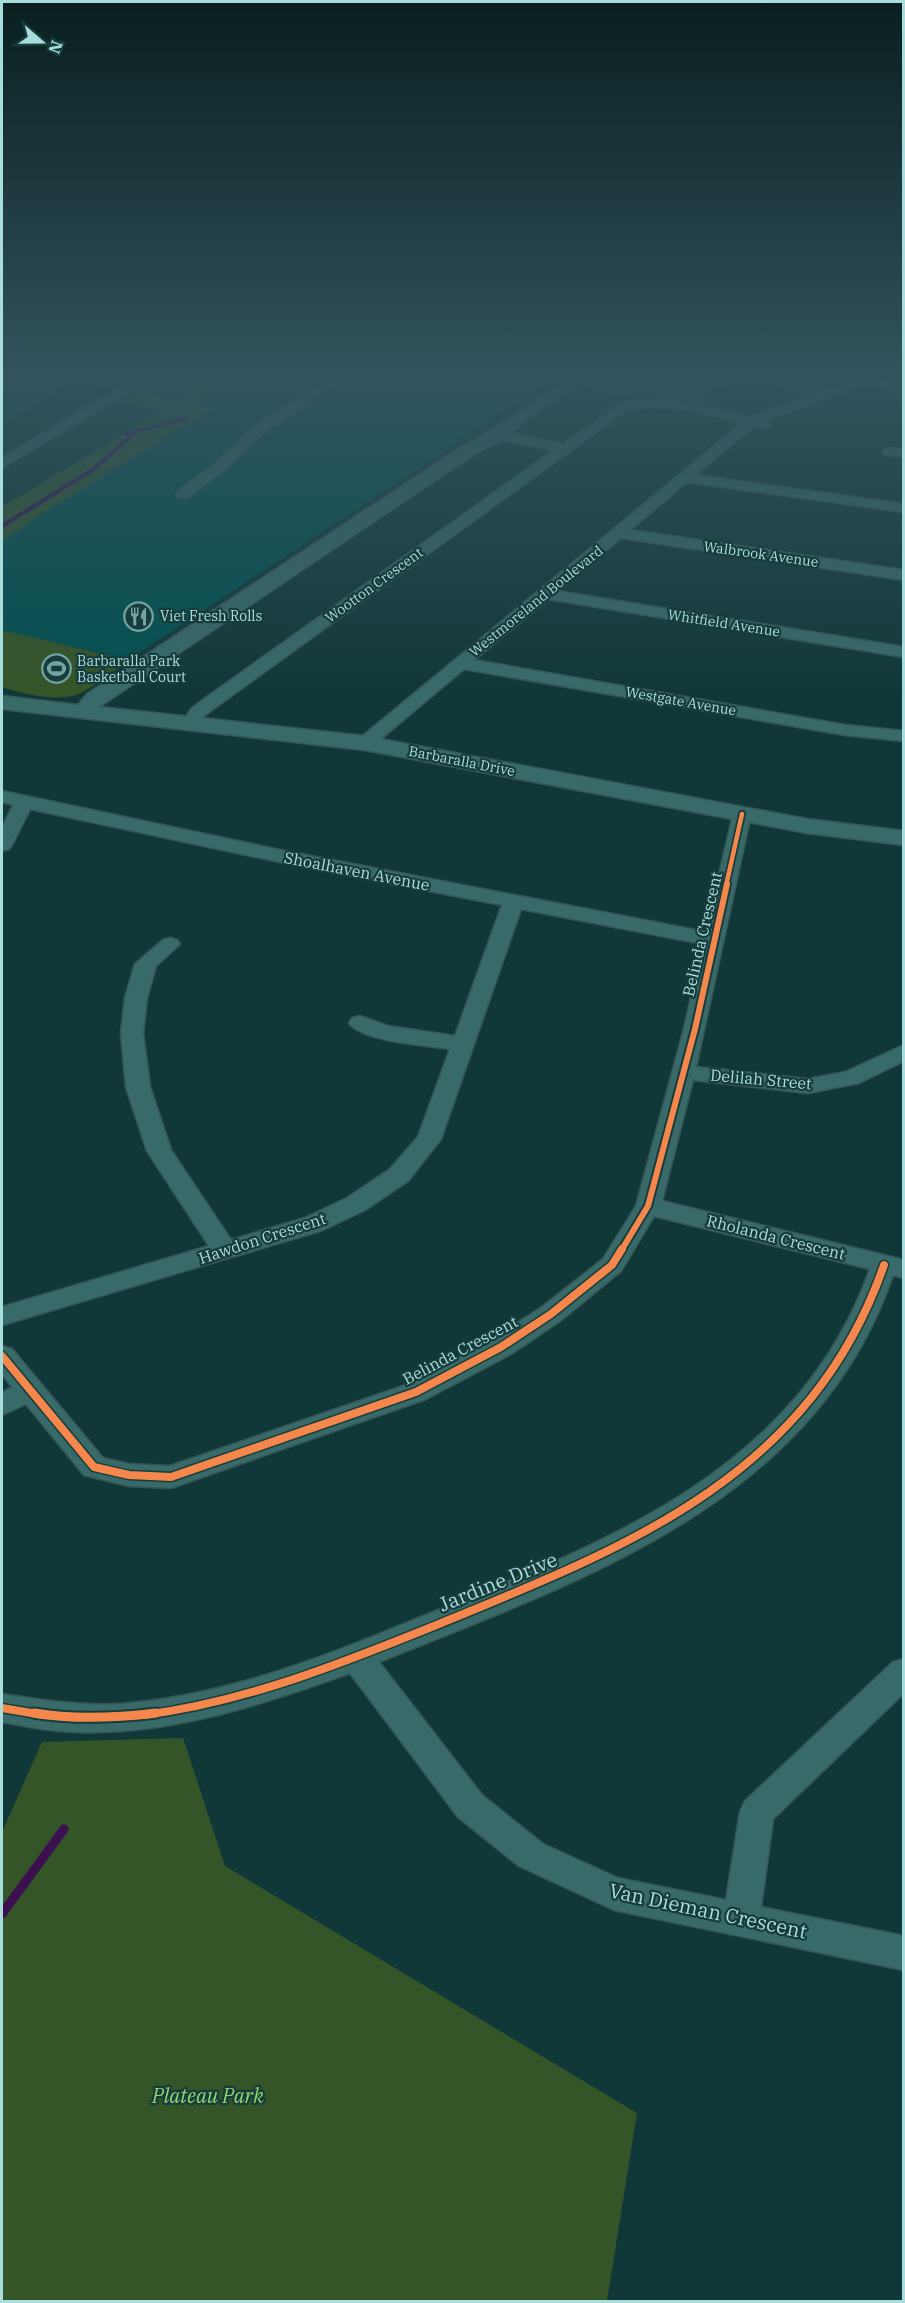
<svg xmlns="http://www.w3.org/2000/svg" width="905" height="2303" font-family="'IBM Plex Serif',serif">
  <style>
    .built { fill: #025050 }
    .green { fill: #345528 }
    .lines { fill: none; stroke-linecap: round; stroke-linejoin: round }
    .stream-far1 { stroke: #3c0f51; stroke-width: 4 }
    .stream { stroke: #3c0f51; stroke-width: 9 }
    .building { fill: #2e4e4e; stroke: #335d5d; stroke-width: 1.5 }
    .minor-casing { stroke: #355555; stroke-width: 3 }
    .tertiary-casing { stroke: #355555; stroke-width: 3 }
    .minor { fill: #396a6a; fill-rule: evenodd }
    .tertiary { fill: #396a6a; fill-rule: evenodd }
    .cycleway-far3-casing { stroke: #163c3b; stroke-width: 8 }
    .cycleway-far2-casing { stroke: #163c3b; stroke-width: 10 }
    .cycleway-far1-casing { stroke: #163c3b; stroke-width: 11 }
    .cycleway-casing { stroke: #163c3b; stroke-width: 13 }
    .cycleway-far3 { stroke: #f5874c; stroke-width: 4.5 }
    .cycleway-far2 { stroke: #f5874c; stroke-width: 6 }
    .cycleway-far1 { stroke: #f5874c; stroke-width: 8 }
    .cycleway { stroke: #f5874c; stroke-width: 9 }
    .labels { text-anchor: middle; stroke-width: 4.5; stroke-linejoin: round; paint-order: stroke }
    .far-street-label { font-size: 14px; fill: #a9dddc; stroke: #163c3b }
    .far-poi-label { font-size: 14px; fill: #a9dddc; stroke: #163c3b; text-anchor: start }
    .street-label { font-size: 16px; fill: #a9dddc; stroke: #163c3b }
    .near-street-label { font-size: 20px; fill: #a9dddc; stroke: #163c3b }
    .near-park-label { font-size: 20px; font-style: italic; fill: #93d56b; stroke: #163c3b }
  </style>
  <rect width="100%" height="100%" fill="#113838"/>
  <!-- built -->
  <g class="built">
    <path d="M52,371H530L550,373L558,377L128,660L2,630V542L45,512L212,409L199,406L202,389L181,400L72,382L2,424V372Z"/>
    <path d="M697,371H861L862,372L798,396L764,380L711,388L721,408L717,409L659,399L633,398L580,388L596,378Z"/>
  </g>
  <!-- green -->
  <g class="green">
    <path d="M203,388L199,406L213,409L45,512L2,542V507L164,410L122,403L136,393L181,400Z"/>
    <path d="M2,630L128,660C113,671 97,685 81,693C59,703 23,694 2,687Z"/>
    <path d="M183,1738L225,1866L637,2113L607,2301H2V1832L42,1742Z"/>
  </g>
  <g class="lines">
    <!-- stream-far1 -->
    <g class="stream-far1">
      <path d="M128,434L187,418"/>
      <path d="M2,526L94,469L130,437L125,433"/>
    </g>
    <!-- stream -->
    <path class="stream" d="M2,1914L64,1829"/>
  </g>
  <!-- building -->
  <path class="building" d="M678,377L706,403L613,387V381Z"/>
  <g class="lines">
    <defs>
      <g id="minor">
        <path d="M133,371H145L132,391L2,468V458L123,385Z"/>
        <path d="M341,371H355L266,431L222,472L188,497H178L176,494L178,491L212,466L256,425Z"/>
        <path d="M869,371H882L876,378L904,386V394L867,383L764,421L770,425L768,428L754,426L695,475L904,504V512L687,482L630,530L904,570V580L621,538L557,591L904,647V657L548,599L474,660L845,725L904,731V741L845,735L464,669L371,747H359L356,743L359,739L742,423C707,413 664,402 627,410L216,707L204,716L196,729H184L181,725L191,709L204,699L554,450L493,438L491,435L493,432L498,431L563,444L623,403L636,400L672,401L751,417L863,376Z"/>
        <path d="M890,448L904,449V457L885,455L883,452L885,449Z"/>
        <path d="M2,791L280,850L706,932L733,814L735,810H749L751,814L696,1067L808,1079L845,1072L904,1045V1061L859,1083L808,1093L693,1080L662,1201L904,1260V1278L893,1275C815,1503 582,1580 379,1662L482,1795L543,1844L618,1878L726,1900L740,1812L745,1801L893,1662L904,1659V1693L773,1819L761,1907L904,1936V1970L614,1910L519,1866L458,1817L350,1673C258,1706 160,1739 60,1731C41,1730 21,1725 2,1722V1694C41,1700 80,1706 119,1704C231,1696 336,1652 438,1610C616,1539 800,1465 870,1269L654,1216L621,1271L560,1321L511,1354L426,1399L171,1488L129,1486L84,1475L26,1404L2,1415V1393L12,1387L2,1374V1346L12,1349L103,1458L129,1464L170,1466L406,1385L491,1340L542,1307L603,1259L636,1206L684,1029L703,944L521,909L441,1139L408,1181L365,1210L323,1230L2,1325V1307L209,1246L147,1151L126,1087L121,1033L125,998L135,964L163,940L170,938L177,940L180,944L156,966L147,998L143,1033L150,1087L171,1150L231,1240L305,1218L347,1198L390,1169L418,1137L450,1049C427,1045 362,1042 349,1023L352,1018L360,1016L388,1026L455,1036L502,905L280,862L30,809L12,845L9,849L2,851V828L13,805L2,802Z"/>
      </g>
      <g id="tertiary">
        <path d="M579,371H597L528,418L504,439L473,455L99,707L365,736L807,819L904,831V845L807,833L365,750L2,709V696L78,705L87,694L461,447C502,426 540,396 579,371Z"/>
        <path d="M881,371H904V377L884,374Z"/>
      </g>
    </defs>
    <!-- minor casing -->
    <use href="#minor" class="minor-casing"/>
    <!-- tertiary casing -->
    <use href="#tertiary" class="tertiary-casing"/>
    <!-- minor -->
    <use href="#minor" class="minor"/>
    <!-- tertiary -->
    <use href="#tertiary" class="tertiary"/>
    <defs>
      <path id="cycleway-far3" d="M726,886L742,814"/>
      <path id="cycleway-far2" d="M621,1251L648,1206L695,1029L727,884"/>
      <g id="cycleway-far1">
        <path d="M2,1356L94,1467L129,1475L171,1477L416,1392L501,1347L551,1314L612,1265L622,1249"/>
        <path d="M2,1708L43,1715"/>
        <path d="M144,1715C245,1702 340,1664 434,1626C625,1548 810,1478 884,1265"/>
      </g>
      <path id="cycleway" d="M34,1713C75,1720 115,1718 156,1713"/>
    </defs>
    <!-- cycleway-far3 casing -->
    <use href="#cycleway-far3" class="cycleway-far3-casing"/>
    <!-- cycleway-far2 casing -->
    <use href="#cycleway-far2" class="cycleway-far2-casing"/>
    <!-- cycleway-far1 casing -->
    <use href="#cycleway-far1" class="cycleway-far1-casing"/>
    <!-- cycleway casing -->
    <use href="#cycleway" class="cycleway-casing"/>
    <!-- cycleway-far3 -->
    <use href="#cycleway-far3" class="cycleway-far3"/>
    <!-- cycleway-far2 -->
    <use href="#cycleway-far2" class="cycleway-far2"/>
    <!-- cycleway-far1 -->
    <use href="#cycleway-far1" class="cycleway-far1"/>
    <!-- cycleway -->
    <use href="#cycleway" class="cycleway"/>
  </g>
  <!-- sky -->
  <linearGradient id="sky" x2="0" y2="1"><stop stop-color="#091f1f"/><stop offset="0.54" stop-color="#32535e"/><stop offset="1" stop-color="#32535e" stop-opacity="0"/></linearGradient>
  <rect width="905" height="693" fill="url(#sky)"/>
  <!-- icons -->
  <defs>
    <symbol id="restaurant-ring" viewBox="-11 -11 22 22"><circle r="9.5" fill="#163c3b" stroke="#74a3a3" stroke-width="1.5"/><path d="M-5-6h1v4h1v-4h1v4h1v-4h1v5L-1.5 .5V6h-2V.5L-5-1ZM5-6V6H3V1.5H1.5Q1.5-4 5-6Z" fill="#74a3a3"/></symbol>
    <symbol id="stadium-ring" viewBox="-11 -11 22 22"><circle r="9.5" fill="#163c3b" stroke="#74a3a3" stroke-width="1.5"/><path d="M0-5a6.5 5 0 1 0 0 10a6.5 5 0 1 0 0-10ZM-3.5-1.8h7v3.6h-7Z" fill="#74a3a3"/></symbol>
  </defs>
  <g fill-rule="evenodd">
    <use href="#restaurant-ring" x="122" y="600" width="33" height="33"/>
    <use href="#stadium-ring" x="40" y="652" width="33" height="33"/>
  </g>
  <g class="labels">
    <!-- far-street labels -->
    <g class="far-street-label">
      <text transform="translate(761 554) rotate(8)" y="5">Walbrook Avenue</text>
      <text transform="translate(374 585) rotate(-36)" y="5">Wootton Crescent</text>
      <text transform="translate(536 601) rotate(-39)" y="5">Westmoreland Boulevard</text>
      <text transform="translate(724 623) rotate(9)" y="5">Whitfield Avenue</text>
      <text transform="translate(681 701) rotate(10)" y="5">Westgate Avenue</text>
      <text transform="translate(462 761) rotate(11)" y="5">Barbaralla Drive</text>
    </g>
    <!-- far-poi labels -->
    <g class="far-poi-label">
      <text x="160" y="621">Viet Fresh Rolls</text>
      <text x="77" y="666">Barbaralla Park<tspan x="77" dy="16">Basketball Court</tspan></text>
    </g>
    <!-- street labels -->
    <g class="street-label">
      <text transform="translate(357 871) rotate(11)" y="6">Shoalhaven Avenue</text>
      <text transform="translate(702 934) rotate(-77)" y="6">Belinda Crescent</text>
      <text transform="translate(761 1079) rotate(5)" y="6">Delilah Street</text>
      <text transform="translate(776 1237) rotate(14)" y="6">Rholanda Crescent</text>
      <text transform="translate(262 1238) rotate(-18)" y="6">Hawdon Crescent</text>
      <text transform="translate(460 1350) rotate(-28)" y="6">Belinda Crescent</text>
    </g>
    <!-- near-street labels -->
    <g class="near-street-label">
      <text transform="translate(498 1582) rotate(-22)" y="7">Jardine Drive</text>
      <text transform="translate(708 1911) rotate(12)" y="7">Van Dieman Crescent</text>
    </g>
    <!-- near-park labels -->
    <g class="near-park-label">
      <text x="208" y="2103">Plateau Park</text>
    </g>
  </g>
  <!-- border -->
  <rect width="905" height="2303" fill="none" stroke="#a9dddc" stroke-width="6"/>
  <!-- north arrow -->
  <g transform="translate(42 42) rotate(110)" stroke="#163c3b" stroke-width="4.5" paint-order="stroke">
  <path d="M0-4.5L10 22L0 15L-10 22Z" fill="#a9dddc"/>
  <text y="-9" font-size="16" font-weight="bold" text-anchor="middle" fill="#a9dddc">N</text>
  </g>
</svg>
